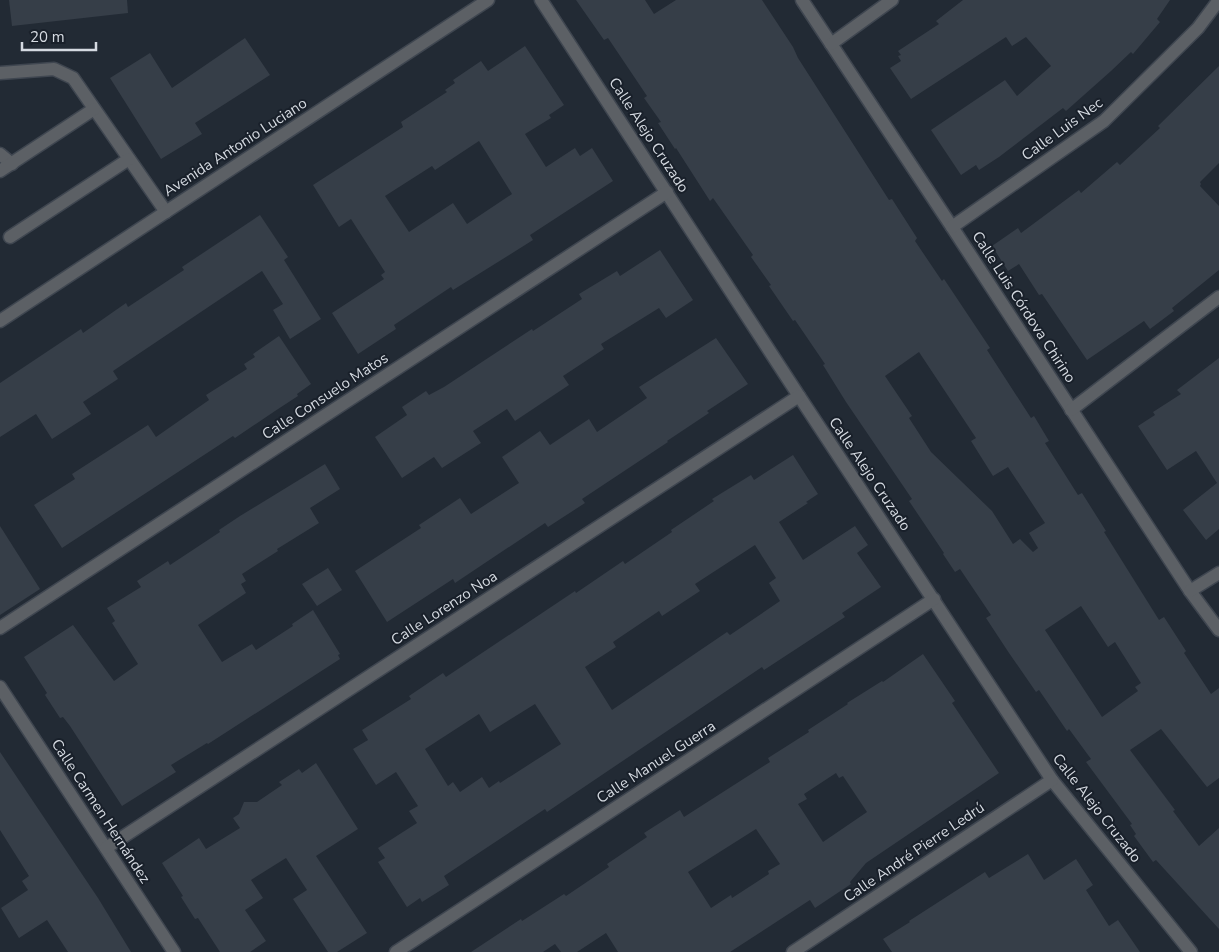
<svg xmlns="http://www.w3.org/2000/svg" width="1219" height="952" font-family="'Nunito Sans',sans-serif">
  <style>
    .building { fill: #363e48; fill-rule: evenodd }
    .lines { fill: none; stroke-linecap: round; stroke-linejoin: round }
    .minor-casing { stroke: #3f4650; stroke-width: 15 }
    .minor { stroke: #5c6065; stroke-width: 12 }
    .labels { text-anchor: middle; stroke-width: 4; stroke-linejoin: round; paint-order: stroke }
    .street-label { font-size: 15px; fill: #d5dae1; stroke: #19202a }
  </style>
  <rect width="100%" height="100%" fill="#222a34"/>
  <!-- building -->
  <g class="building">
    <path d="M9,0H127L128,13L12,26Z"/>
    <path d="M576,0H645L654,14L676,0H762L793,47L798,58L889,200L892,199L917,238L915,241L942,281L944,279L990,348L987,350L1031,418L1034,416L1049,441L1045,443L1078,495L1082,493L1106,531L1104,532L1159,620L1164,617L1186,651L1184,653L1211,694L1219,688V778L1207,787L1161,729L1130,750L1175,810L1173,811L1199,846L1219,828V929L1156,860L1153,862L1134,836L1136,834L1130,825L1132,824L1086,762L1091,759L1069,729L1067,731L1039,690L1036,692L1009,653L986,618L991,615L960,569L955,572L943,554L944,553L909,501L912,499L846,402L823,365L825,364L795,320L793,321L769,286L771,285L751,257L753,255L713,198L710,201L676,148L675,149L658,123L661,122L644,98L647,96L608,38L604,40ZM919,352L976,438L971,441L993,476L1008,467L1045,523L1029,533L1038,548L1033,552L1020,539L1013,544L992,511L931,452L909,418L912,416L885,376ZM1081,606L1108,647L1115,642L1141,683L1135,687L1138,691L1102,717L1045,630Z"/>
    <path d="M963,0H1170L1157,19L1160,22L1133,54L1131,52L1111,71L1066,111L1063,108L999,157L979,170L976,165L961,175L931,130L1005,80L1017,96L1051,66L1026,37L1012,46L1006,37L911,99L890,68L901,61L898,56L901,55L898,51L939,24L936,21Z"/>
    <path d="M245,38L270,75L195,123L202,134L161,159L110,78L150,53L172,88Z"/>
    <path d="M525,46L564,105L549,115L551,118L525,134L546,167L575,148L580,156L592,148L613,181L530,235L533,240L453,290L451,287L394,325L396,329L358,354L332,313L384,279L381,275L385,272L351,219L339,227L313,185L403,127L401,122L447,92L445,90L455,83L453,80L481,61L488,71ZM479,141L512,194L467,224L453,203L409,232L385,196L432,166L435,170Z"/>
    <path d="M1219,66V163L1200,182L1201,184L1200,186L1219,206V270L1172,308L1174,311L1150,329L1144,321L1087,360L1042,294L1039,295L1019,264L1008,271L992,246L1018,228L1021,233L1079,190L1081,193L1117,162L1120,165L1160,128L1158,126Z"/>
    <path d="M260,215L288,257L284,260L321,319L290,339L273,310L283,304L262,271L113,371L118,379L83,402L91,414L52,439L36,414L0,437V383L81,329L83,333L126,303L128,307L184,270L182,267Z"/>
    <path d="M660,250L693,300L666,318L659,308L601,344L604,349L563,376L569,385L515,421L507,409L473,431L481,443L442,468L434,457L402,478L375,437L407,415L402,407L426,391L429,395L444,387L532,329L533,331L582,299L579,294L617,271L620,276Z"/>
    <path d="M279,336L311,384L297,394L298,396L275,411L235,438L233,436L62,548L34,505L75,479L72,474L148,425L156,437L209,400L206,395L247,369L244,364L255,357L253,354Z"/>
    <path d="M716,338L748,384L707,411L709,413L667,441L668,442L582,499L585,503L548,527L545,523L455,583L453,579L387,622L355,571L421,528L419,525L460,498L471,514L519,483L502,457L540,431L550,445L589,419L597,432L647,398L639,387Z"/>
    <path d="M1219,358V529L1206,540L1183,510L1217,483L1196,451L1167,470L1138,426L1155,415L1153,412L1181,394L1177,390Z"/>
    <path d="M793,455L818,494L806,502L808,503L779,522L803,560L855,526L868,545L857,553L881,587L842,613L845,617L764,670L762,667L547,812L545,809L444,876L449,885L422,902L420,898L407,907L378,862L385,858L378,848L417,823L409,811L418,806L396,772L376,785L353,749L368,740L362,730L411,699L409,696L443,673L446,677L575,591L576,593L623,561L625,564L672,532L671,530L714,501L712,499L751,475L754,480ZM755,545L776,578L769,583L780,601L730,635L727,632L612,710L585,667L616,647L613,642L659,611L662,616L700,591L695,584ZM535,704L561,744L500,783L499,781L489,788L482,777L460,792L453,782L448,786L425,749L479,714L490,732Z"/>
    <path d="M325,464L340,489L310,508L319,523L277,549L278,551L242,574L246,581L241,584L246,593L198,625L222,662L252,644L256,650L293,626L292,624L313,610L340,654L338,655L340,659L208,744L207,743L171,765L176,772L122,806L70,726L63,717L60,718L45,695L47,693L24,657L73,625L114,681L138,664L112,623L115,621L107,608L141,587L137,581L168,561L170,565L220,532L219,530L240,516Z"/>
    <path d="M0,526L40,589L0,615Z"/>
    <path d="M328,568L342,590L317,606L302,584Z"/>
    <path d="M923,654L955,701L952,703L999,773L866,863L850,882L851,884L815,908L810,900L730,952H618L606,933L577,952H561L555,944L543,952H471L521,919L522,921L564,894L566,896L609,867L607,864L647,837L644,833L680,810L684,817L770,762L768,758L809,732L808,730L848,704L847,703L882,681L883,682ZM836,773L839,778L843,776L867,812L823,842L798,804L807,799L804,794ZM756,829L780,864L768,871L769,874L732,898L731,895L711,908L688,872Z"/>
    <path d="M0,752L98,898L131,952H68L47,920L19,938L1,908L28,890L22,881L29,876L0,830Z"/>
    <path d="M316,763L358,829L316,856L367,933L337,952H328L293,899L307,890L286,858L251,880L263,898L245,910L266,941L250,952H220L198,918L195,919L181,897L183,896L162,863L199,838L206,849L240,828L233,818L239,814L244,802H257L282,785L279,782L299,769L302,773Z"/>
    <path d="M1028,854L1044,880L1076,859L1093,885L1086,890L1109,926L1118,920L1140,952H892L883,939L910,922L909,921L985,872L989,878Z"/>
  </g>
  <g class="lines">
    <defs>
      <g id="minor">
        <path d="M541,0L799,396L1052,780L1191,952"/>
        <path d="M802,0L952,227L1190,591L1219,630"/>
        <path d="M831,44L892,0"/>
        <path d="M0,73L54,69L73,78L166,212"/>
        <path d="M0,154L12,164"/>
        <path d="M0,171L94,109"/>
        <path d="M952,227L1104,121L1198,28L1219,0"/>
        <path d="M10,237L129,159"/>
        <path d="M0,321L488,0"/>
        <path d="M1071,410L1219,297"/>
        <path d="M1190,591L1219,573"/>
        <path d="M0,628L667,192"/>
        <path d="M0,687L174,952"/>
        <path d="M106,848L799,396"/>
        <path d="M396,952L934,599"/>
        <path d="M793,952L1052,780"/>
      </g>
    </defs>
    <!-- minor casing -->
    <use href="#minor" class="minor-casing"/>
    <!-- minor -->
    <use href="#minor" class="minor"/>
  </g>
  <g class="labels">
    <!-- street labels -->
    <g class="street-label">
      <text transform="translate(1062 129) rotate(-36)" y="5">Calle Luis Nec</text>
      <text transform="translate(649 135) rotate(57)" y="5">Calle Alejo Cruzado</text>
      <text transform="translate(235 147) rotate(-33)" y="5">Avenida Antonio Luciano</text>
      <text transform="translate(1024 307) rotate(57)" y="5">Calle Luis Córdova Chirino</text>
      <text transform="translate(325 396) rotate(-33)" y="5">Calle Consuelo Matos</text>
      <text transform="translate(870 474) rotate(56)" y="5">Calle Alejo Cruzado</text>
      <text transform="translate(444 608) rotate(-33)" y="5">Calle Lorenzo Noa</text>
      <text transform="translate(656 762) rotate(-33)" y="5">Calle Manuel Guerra</text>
      <text transform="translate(1097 808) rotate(52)" y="5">Calle Alejo Cruzado</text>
      <text transform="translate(101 811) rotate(57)" y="5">Calle Carmen Hernández</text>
      <text transform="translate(914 852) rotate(-34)" y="5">Calle André Pierre Ledrú</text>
    </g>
  </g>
  <!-- scale -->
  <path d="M22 42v8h74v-8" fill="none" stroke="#d5dae1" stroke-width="2.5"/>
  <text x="30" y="42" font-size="15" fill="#d5dae1" stroke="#19202a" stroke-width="4" paint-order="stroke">20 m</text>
</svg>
